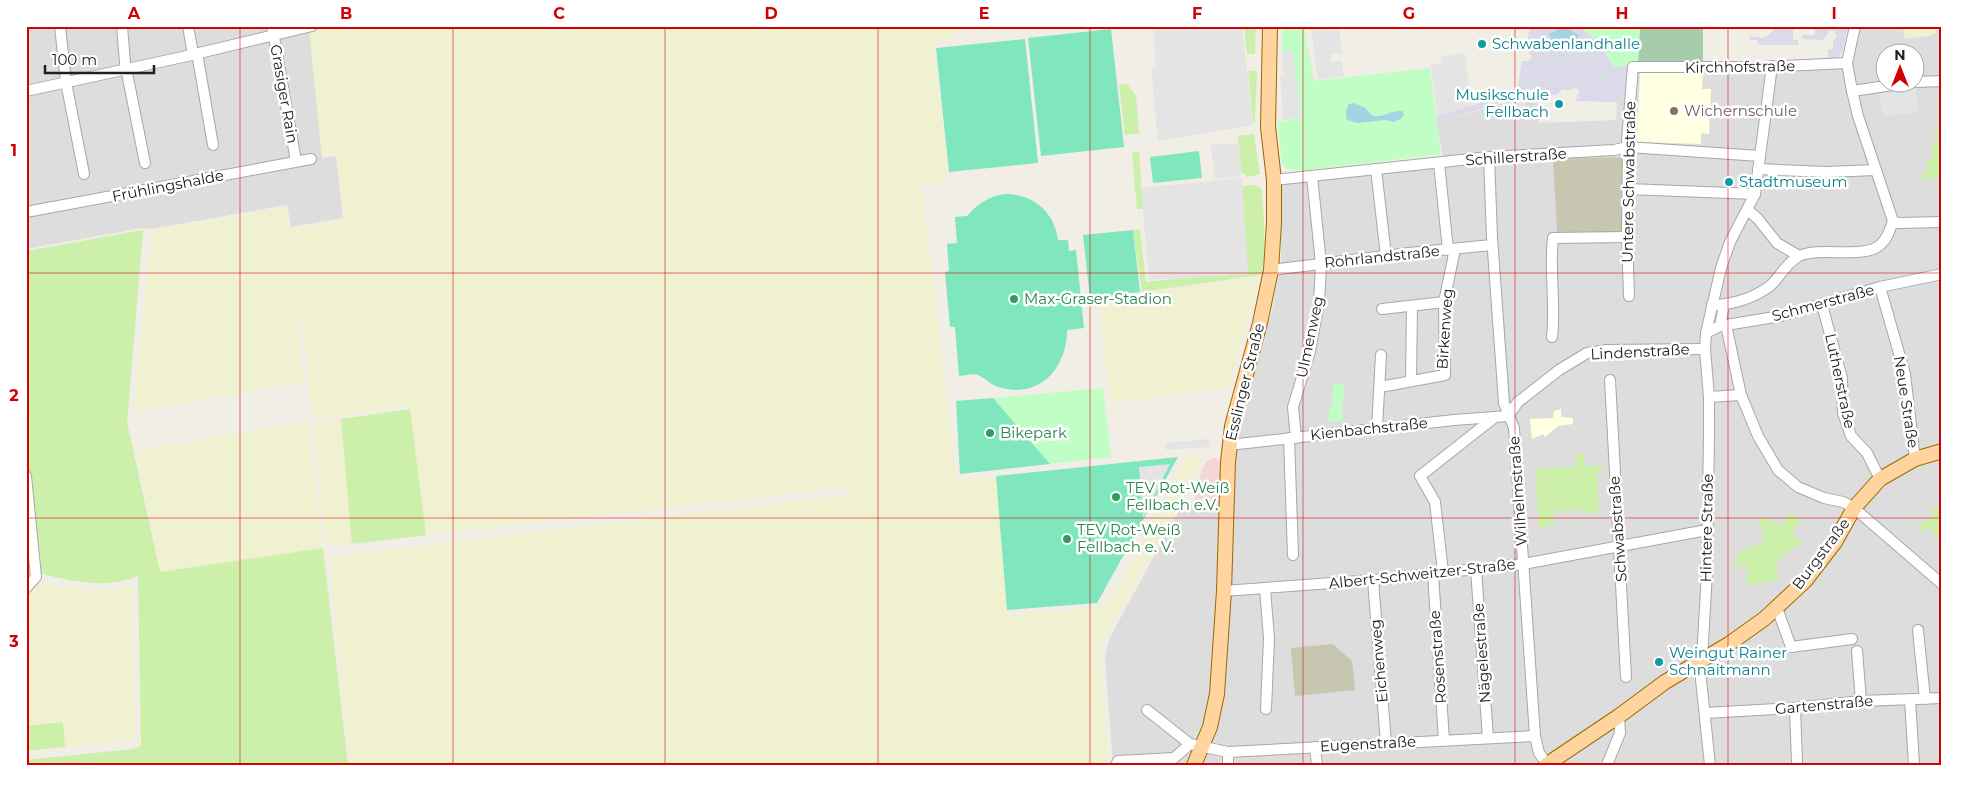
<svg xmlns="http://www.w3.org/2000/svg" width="1968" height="791" font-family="Montserrat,sans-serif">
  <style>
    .residential { fill: #dedddd; fill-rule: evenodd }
    .commercial { fill: #f3d6d5 }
    .education { fill: #ffffe2 }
    .construction { fill: #c7c7b1 }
    .farmland { fill: #eff1d0 }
    .grass { fill: #ccefa9 }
    .cemetery { fill: #a5ccab }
    .park { fill: #c1fec6 }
    .pitch { fill: #7fe6bd }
    .parking { fill: #e4e4e4 }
    .plaza { fill: #dadae8 }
    .water { fill: #a4d4e2 }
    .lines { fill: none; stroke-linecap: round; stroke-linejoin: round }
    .minor-casing { stroke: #a7a7a7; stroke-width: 12 }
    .major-casing { stroke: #9d6800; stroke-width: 16 }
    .minor { stroke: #fff; stroke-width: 10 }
    .major { stroke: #ffd49e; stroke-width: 14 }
    .grid { fill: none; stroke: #d10001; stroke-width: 1; stroke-opacity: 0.55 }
    .culture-dot { fill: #0f9aa8; stroke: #fff; stroke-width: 2 }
    .education-dot { fill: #8d6e63; stroke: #fff; stroke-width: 2 }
    .leisure-dot { fill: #2e9e5b; stroke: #fff; stroke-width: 2 }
    .labels { text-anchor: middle; stroke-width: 5; stroke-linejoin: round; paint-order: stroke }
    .culture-label { font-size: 15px; fill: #0d838f; stroke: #fff; text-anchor: start }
    .street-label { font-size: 15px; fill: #202020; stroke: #fff }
    .education-label { font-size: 15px; fill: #785e54; stroke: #fff; text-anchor: start }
    .leisure-label { font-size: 15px; fill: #27864d; stroke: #fff; text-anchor: start }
    .neatline { fill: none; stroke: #d10001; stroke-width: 2 }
    .grid-label { font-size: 16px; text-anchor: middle; font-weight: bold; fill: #d10001 }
  </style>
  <rect width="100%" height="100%" fill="#f1eee6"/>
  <!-- residential -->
  <g class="residential">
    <path d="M26,26H309L322,158L336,156L343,218L291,227L287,205L151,229L142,228L26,249Z"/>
    <path d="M1856,26H1942V765H1113L1105,658L1109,639L1182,505H1234L1236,452L1244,403L1271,315L1281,262V184L1443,156L1437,123L1537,93L1539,123L1616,120L1617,102L1626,95L1635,69L1850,67ZM1886,52H1916V82H1886Z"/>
  </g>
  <!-- commercial -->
  <path class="commercial" d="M1212,458H1217L1218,462H1221V505L1197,504L1195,500L1196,490L1202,470L1206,462Z"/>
  <!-- education -->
  <g class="education">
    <path d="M1640,71L1703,73L1702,89H1711L1709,134L1701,133V144L1637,142Z"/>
    <path d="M1561,409V417L1573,418V424L1558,426L1545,437L1543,434L1532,439L1530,419L1553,418L1554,411Z"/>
  </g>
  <!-- construction -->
  <g class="construction">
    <path d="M1622,157L1623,232L1557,233L1553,159Z"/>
    <path d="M1333,644L1352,661L1355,690L1295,696L1291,648Z"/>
  </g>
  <!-- farmland -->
  <g class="farmland">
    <path d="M323,26H958V31L934,47L949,181L922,186L956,479L996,476L1008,615L1094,608L1109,603L1185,458L1204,457L1099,650L1108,763L1075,765H350L329,557L848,495L849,487L426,535L409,405L315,419L312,415L303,325L298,326L304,382L133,412L152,231L287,206L290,230L345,220L336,156H339V152L322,155L309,29Z"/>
    <path d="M1903,26H1942V29L1930,36L1904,39Z"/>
    <path d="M1248,278H1254L1258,281L1252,308L1228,387L1112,403L1105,364L1100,300Z"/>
    <path d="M341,419L352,544L329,546L325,543L313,424Z"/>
    <path d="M308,421L323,548L160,572L137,451Z"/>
    <path d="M38,583L84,589H112L128,584L132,586L135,740L65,747L63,722L26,726V596Z"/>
  </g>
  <!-- grass -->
  <g class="grass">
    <path d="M1244,26H1256L1255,54H1247Z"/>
    <path d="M1248,71H1257L1255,122H1253Z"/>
    <path d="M1119,84H1127L1136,96L1139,133L1125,135Z"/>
    <path d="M1942,108V177L1923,180L1921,173L1928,172L1926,161L1933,159L1931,145L1939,140L1933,128L1940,124L1937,109Z"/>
    <path d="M1254,134L1260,174L1248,177L1241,172L1238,136Z"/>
    <path d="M1139,152L1143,209H1137L1132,153Z"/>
    <path d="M1254,185L1260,188L1262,191C1263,210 1268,259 1260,275L1142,292L1133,230L1140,229L1146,282L1248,271L1241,190L1234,187Z"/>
    <path d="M143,230L127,422L160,572L323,548L348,765H26V760L133,749L141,746L138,576C106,589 72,582 40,573L26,450V251Z"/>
    <path d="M410,409L426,535L352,544L341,419Z"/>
    <path d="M1576,454H1584L1585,466H1604L1603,469L1597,471L1599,512C1592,513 1584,517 1580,509L1557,511L1554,512V525L1546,526L1544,530L1539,529L1535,468L1575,467Z"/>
    <path d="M1942,505V534L1933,535L1932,529L1918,531V526L1933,514L1931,510Z"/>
    <path d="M1790,512L1801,519L1792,534L1802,541L1794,550L1792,548L1775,564L1779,579L1746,586L1747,565L1734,567L1733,562L1738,561L1737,552L1765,542L1759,519L1764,517L1782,526Z"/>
    <path d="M63,722L65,747L26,751V726Z"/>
  </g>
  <!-- cemetery -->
  <path class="cemetery" d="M1640,26H1703V62H1638Z"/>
  <!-- park -->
  <g class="park">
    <path d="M1282,26H1304L1314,81L1430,68L1441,154L1303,171L1285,168L1282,164L1277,122L1302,118L1292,51H1282Z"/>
    <path d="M1581,26H1640L1638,62L1632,65L1613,67L1604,50Z"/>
    <path d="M1334,383L1345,385L1343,402L1339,406H1342L1343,421L1328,422L1329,407L1334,406L1331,403Z"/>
    <path d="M1103,388L1111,457L1050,464L993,398Z"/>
  </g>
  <!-- pitch -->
  <g class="pitch">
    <path d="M1111,29L1124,147L1041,156L1028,38Z"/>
    <path d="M1025,39L1038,163L949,172L936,48Z"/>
    <path d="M1199,151L1202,178L1153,183L1150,157Z"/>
    <path d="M1004,194C1033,194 1054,211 1058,240H1068L1069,251L1076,250L1084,328L1067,330C1067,367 1041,398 1002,388C991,386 987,379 978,375C974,373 964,376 959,376L955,327H950L945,272L949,271L947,244L957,243L955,217L967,216C977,204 988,197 1004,194Z"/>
    <path d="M1133,230L1140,292L1090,298L1083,235Z"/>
    <path d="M993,398L1050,464L960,474L956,401Z"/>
    <path d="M1178,457L1097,603L1007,610L996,476Z"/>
  </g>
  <!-- parking -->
  <g class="parking">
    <path d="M1153,26H1242L1253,125L1158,141L1151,68L1156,67Z"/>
    <path d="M1308,26H1327L1328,31L1339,30L1342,53L1330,54L1331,62L1342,61L1344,76L1318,80L1311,29H1308Z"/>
    <path d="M1292,50L1302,118L1283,120L1280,75H1283L1282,51Z"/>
    <path d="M1465,53L1471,106L1437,117L1431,64L1441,63V57Z"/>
    <path d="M1915,85L1919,112L1883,116L1878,90Z"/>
    <path d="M1525,101V107H1529V113H1525V119L1513,120L1511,102Z"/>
    <path d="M1238,143L1241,176L1215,179L1211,145Z"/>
    <path d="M1242,178L1248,274L1149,280L1141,188Z"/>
    <path d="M1209,439L1210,447L1166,450V443Z"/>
    <path d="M1170,464L1143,518L1139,467Z"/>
  </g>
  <!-- plaza -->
  <g class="plaza">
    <path d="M1530,26H1581L1604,50L1613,67L1632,65L1626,95L1617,102L1575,101L1579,93L1578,89L1575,88L1569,90L1563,89L1556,95H1551L1550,90H1540L1437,123L1436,117L1517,91L1522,61H1529L1532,56L1526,49Z"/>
    <path d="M1774,26H1793V40H1798V45H1758L1757,40H1750V36L1762,38L1766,37L1773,31Z"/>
    <path d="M1815,26H1848L1843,50L1837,60L1829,62L1828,49H1833V42L1837,35L1834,31H1829L1823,40L1802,39V35H1815Z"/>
  </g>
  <!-- water -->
  <g class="water">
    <path d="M1564,26L1579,35L1573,49L1569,43H1553L1549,34Z"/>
    <path d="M1354,103L1364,107L1373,116C1386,117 1390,110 1402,111L1404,114L1402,118L1394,122L1386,120L1357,123L1347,120C1345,113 1346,110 1349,104Z"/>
  </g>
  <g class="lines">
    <defs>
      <g id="minor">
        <path d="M60,26L66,82L84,174"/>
        <path d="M122,26L125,63L145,163"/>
        <path d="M188,26L193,54"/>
        <path d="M272,26L296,161"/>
        <path d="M1855,26L1847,63L1852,91L1858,116L1893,221"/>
        <path d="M197,53L213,145"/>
        <path d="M1916,82L1942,81"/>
        <path d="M26,91L187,56L312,26"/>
        <path d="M1852,91L1914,82"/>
        <path d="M1489,157L1492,237L1504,403L1514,428L1535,736L1539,753L1547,764"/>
        <path d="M1439,163L1448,250"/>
        <path d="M1376,169L1386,256"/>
        <path d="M1758,169L1826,172L1876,170"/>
        <path d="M1274,180L1489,157L1614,150L1628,147L1760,156"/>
        <path d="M1628,189L1755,194"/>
        <path d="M1748,210L1758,219L1777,243L1799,256"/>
        <path d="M26,212L311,159"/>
        <path d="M1893,221L1898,223L1942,222"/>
        <path d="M1271,270L1409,253L1492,245"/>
        <path d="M1880,287L1905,374L1915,459"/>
        <path d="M1629,296L1627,237L1628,147L1627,140L1633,67H1762L1847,63"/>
        <path d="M1712,305C1732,305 1754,298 1770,286C1780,277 1786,263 1799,256C1821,246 1866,260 1881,244C1888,238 1890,229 1893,221"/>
        <path d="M1822,305L1842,378L1843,413L1851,436L1867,453L1880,479"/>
        <path d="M1382,309L1444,302"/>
        <path d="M1726,325L1741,395L1758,436L1778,470L1798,487L1824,498L1843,502L1854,508L1942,584"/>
        <path d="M1720,326L1724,305"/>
        <path d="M1706,333L1720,326L1781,316L1880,287L1942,274"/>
        <path d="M1552,337C1556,304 1549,271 1553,238L1627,237"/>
        <path d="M1610,380L1626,677"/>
        <path d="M1411,381L1412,307"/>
        <path d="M1380,387L1445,375L1444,302L1455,249"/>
        <path d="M1709,397L1741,395"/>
        <path d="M1377,428L1381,355"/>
        <path d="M1289,438L1293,555"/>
        <path d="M1296,438L1293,407L1310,351L1319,303L1321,264L1312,176"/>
        <path d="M1229,445L1454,420L1508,416L1518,402L1559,370L1587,353L1607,350L1705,349"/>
        <path d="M26,476L36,577L26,588"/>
        <path d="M1476,569L1488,738"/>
        <path d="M1443,572L1435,502L1420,476L1495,417"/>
        <path d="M1433,574L1444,740"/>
        <path d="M1373,580L1386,743"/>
        <path d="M1265,589L1269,638L1266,709"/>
        <path d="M1224,591L1373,580L1523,564L1707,530"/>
        <path d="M1777,608L1791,647L1852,639"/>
        <path d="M1918,630L1925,699"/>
        <path d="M1857,651L1861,701"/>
        <path d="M1702,659L1707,572L1709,435V397L1705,349L1706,333L1721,268L1730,242L1755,194L1772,66"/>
        <path d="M1699,661L1710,765"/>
        <path d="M1910,699L1914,765"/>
        <path d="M1795,708L1797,762"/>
        <path d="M1147,710L1190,744"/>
        <path d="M1705,713L1795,708L1861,701L1942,698"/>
        <path d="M1315,747L1317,765"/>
        <path d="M1228,752V765"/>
        <path d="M1116,765L1118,761L1174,758L1190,744L1228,752L1535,736"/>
        <path d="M1607,765L1620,733L1619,716"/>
      </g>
      <g id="major">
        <path d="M1194,765L1210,727L1217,694L1224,591L1228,462L1232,426L1260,323L1271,270L1274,223V180L1268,127L1270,26"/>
        <path d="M1546,765L1619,716L1665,682L1729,644L1764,619L1805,581L1835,542L1854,508L1880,479L1915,459L1942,451"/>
      </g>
    </defs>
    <!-- minor casing -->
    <use href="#minor" class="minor-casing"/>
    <!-- major casing -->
    <use href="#major" class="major-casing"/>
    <!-- minor -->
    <use href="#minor" class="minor"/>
    <!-- major -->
    <use href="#major" class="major"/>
  </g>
  <!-- grid -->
  <path class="grid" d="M240,26V765M453,26V765M665,26V765M878,26V765M1090,26V765M1303,26V765M1515,26V765M1728,26V765M26,273H1942M26,518H1942"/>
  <!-- markers -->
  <g class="culture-dot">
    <circle cx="1482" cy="44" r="5"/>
    <circle cx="1559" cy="104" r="5"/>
    <circle cx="1729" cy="182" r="5"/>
    <circle cx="1659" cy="662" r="5"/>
  </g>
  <circle class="education-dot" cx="1674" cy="111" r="5"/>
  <g class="leisure-dot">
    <circle cx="1014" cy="299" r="5"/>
    <circle cx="990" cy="433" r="5"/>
    <circle cx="1116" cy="497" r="5"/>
    <circle cx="1067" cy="539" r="5"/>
  </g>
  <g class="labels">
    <!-- culture labels -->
    <g class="culture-label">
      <text x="1492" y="49">Schwabenlandhalle</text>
      <text x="1549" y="100" text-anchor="end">Musikschule<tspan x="1549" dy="17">Fellbach</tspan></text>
      <text x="1739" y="187">Stadtmuseum</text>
      <text x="1669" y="658">Weingut Rainer<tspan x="1669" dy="17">Schnaitmann</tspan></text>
    </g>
    <!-- street labels -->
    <g class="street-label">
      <text transform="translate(1740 67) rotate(-1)" y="5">Kirchhofstraße</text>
      <text transform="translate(284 94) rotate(80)" y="5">Grasiger Rain</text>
      <text transform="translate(1516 157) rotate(-4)" y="5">Schillerstraße</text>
      <text transform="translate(1629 182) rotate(-89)" y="5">Untere Schwabstraße</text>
      <text transform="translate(168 186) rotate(-11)" y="5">Frühlingshalde</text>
      <text transform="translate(1382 257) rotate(-6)" y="5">Rohrlandstraße</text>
      <text transform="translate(1823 303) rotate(-15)" y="5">Schmerstraße</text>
      <text transform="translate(1445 329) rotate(-86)" y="5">Birkenweg</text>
      <text transform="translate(1310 337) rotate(-78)" y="5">Ulmenweg</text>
      <text transform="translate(1640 352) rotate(-3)" y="5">Lindenstraße</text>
      <text transform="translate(1840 381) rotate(78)" y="5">Lutherstraße</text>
      <text transform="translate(1245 382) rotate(-76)" y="5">Esslinger Straße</text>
      <text transform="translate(1906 402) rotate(81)" y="5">Neue Straße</text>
      <text transform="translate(1369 429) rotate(-6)" y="5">Kienbachstraße</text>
      <text transform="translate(1518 491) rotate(-94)" y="5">Wilhelmstraße</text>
      <text transform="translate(1707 528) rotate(-89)" y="5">Hintere Straße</text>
      <text transform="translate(1618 529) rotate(-94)" y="5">Schwabstraße</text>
      <text transform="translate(1821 554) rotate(-53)" y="5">Burgstraße</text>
      <text transform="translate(1422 574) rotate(-6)" y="5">Albert-Schweitzer-Straße</text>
      <text transform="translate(1482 653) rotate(-94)" y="5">Nägelestraße</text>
      <text transform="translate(1438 657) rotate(-94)" y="5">Rosenstraße</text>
      <text transform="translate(1379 661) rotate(-95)" y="5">Eichenweg</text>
      <text transform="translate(1824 705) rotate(-5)" y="5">Gartenstraße</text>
      <text transform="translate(1368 744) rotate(-3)" y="5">Eugenstraße</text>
    </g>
    <!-- education labels -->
    <g class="education-label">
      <text x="1684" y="116">Wichernschule</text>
    </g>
    <!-- leisure labels -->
    <g class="leisure-label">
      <text x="1024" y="304">Max-Graser-Stadion</text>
      <text x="1000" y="438">Bikepark</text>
      <text x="1126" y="493">TEV Rot-Weiß<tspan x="1126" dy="17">Fellbach e.V.</tspan></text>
      <text x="1077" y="535">TEV Rot-Weiß<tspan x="1077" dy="17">Fellbach e. V.</tspan></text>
    </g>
  </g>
  <!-- border -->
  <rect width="1968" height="791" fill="none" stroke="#ffffff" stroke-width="55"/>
  <!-- north arrow -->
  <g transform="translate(1900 68)"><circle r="24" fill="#ffffff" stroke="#a6a6a6"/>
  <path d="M0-4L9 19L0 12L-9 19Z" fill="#d10001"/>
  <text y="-8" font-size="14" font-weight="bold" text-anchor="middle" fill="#202020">N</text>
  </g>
  <!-- scale -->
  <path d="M45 65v8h109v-8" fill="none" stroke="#202020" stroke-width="2.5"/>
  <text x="52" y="65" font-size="15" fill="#202020" stroke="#ffffff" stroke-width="4" paint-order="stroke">100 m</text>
  <rect x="28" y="28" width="1912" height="736" class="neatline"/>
  <g class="grid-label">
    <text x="134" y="19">A</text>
    <text x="346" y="19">B</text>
    <text x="559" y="19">C</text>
    <text x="771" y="19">D</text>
    <text x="984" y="19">E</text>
    <text x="1197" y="19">F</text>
    <text x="1409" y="19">G</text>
    <text x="1622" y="19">H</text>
    <text x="1834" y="19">I</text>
    <text x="14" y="156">1</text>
    <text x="14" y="401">2</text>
    <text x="14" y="647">3</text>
  </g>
</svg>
